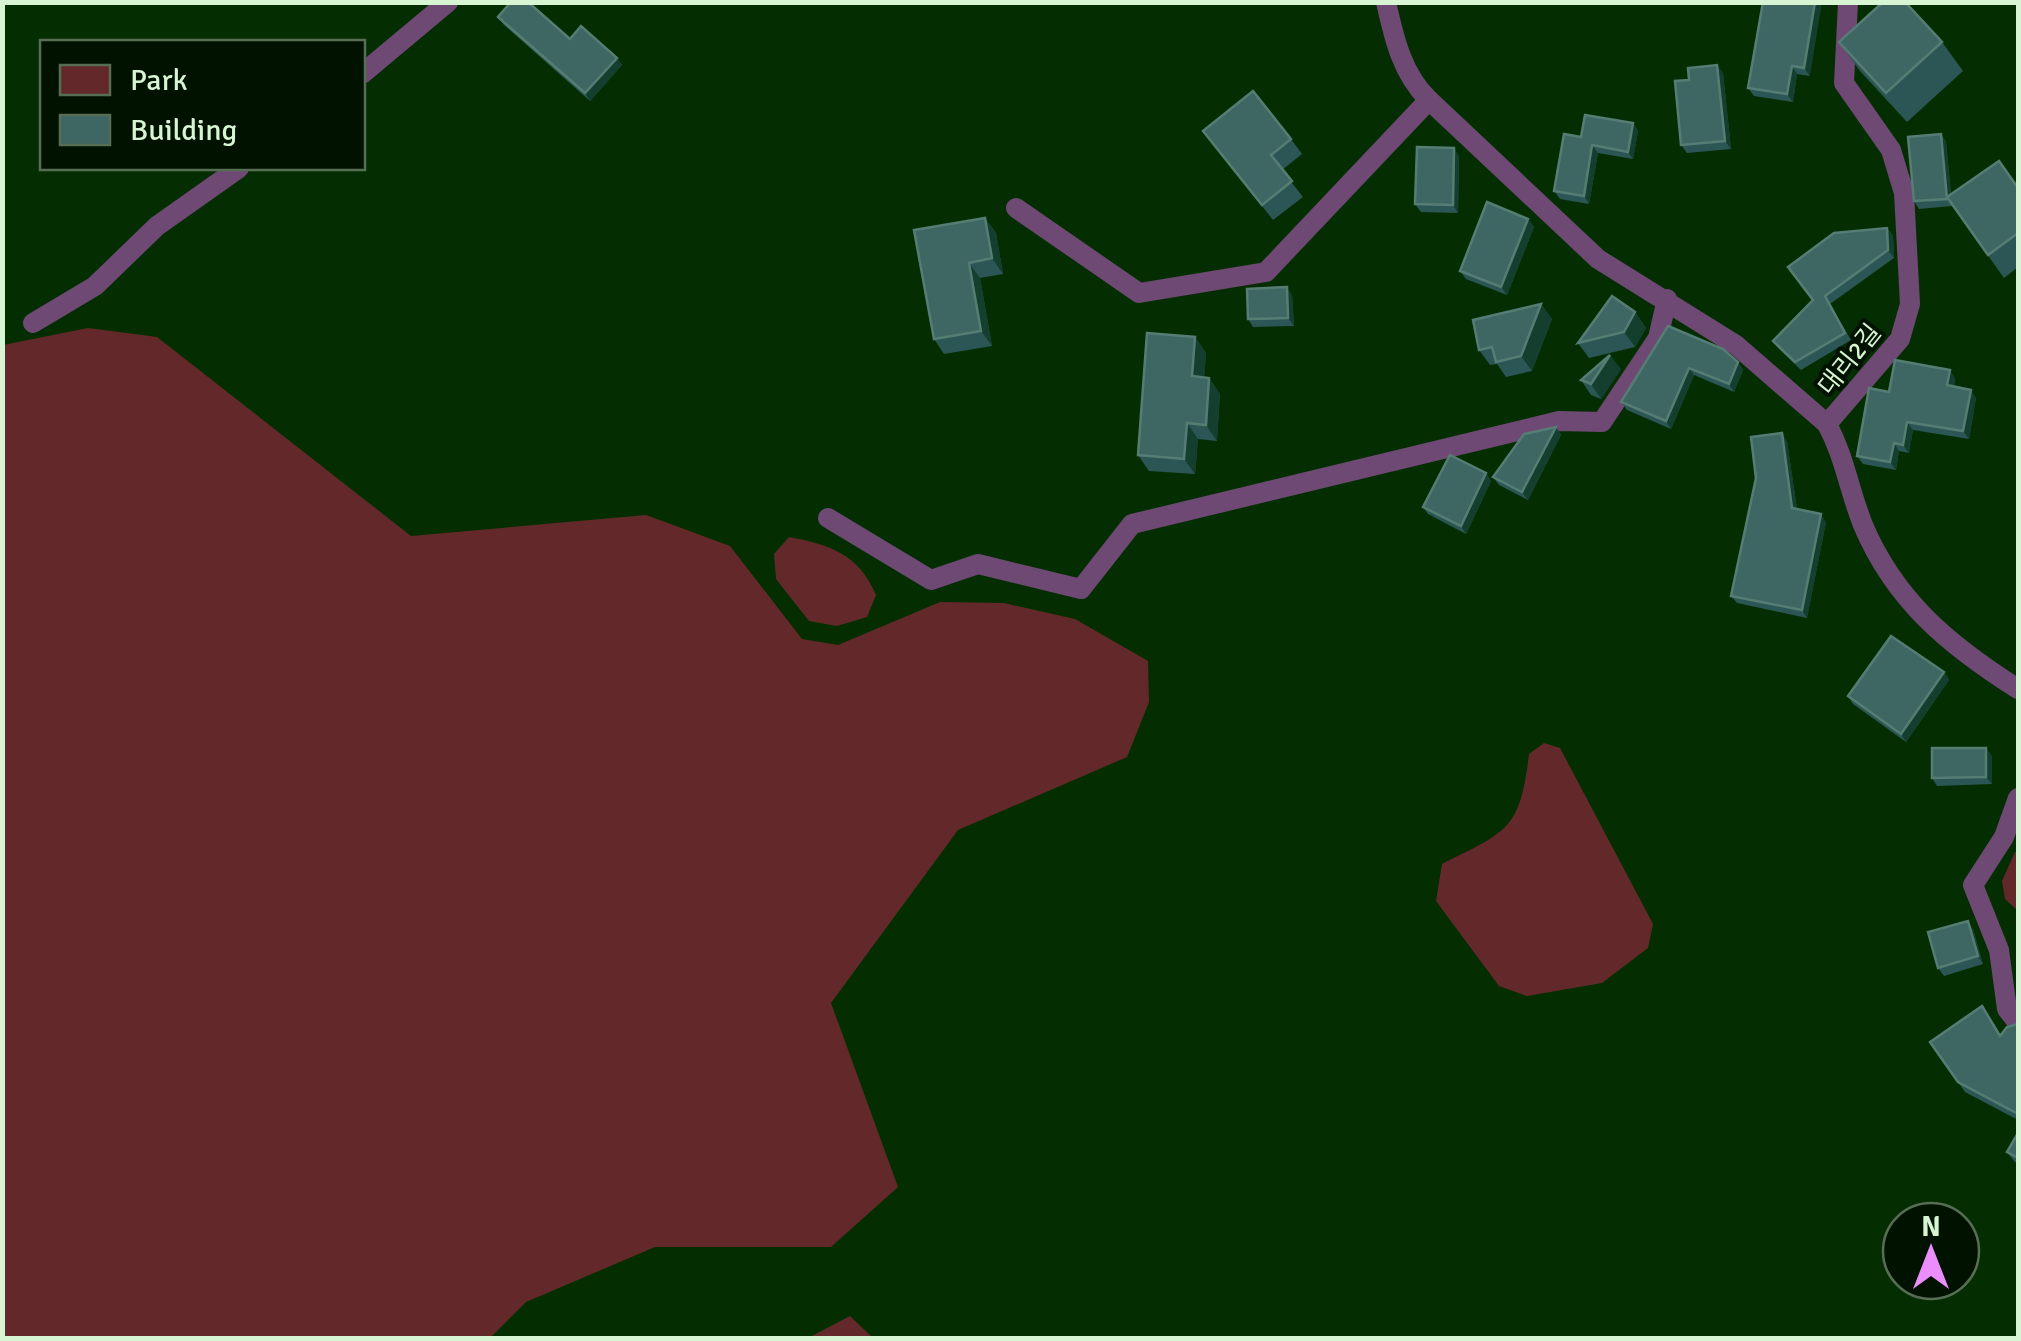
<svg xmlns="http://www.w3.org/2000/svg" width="2021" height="1341" font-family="Signika,'Noto Sans KR',sans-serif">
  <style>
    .green { fill: #63292a }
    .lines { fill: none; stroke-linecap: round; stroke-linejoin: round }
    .service { stroke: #6d4973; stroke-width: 20 }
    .wall { fill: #2c5555 }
    .shaded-wall { fill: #143e2e }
    .building { fill: #3e6663; stroke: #567d74; stroke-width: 2.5 }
    .labels { text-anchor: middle; stroke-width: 8; stroke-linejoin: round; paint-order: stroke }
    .street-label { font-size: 25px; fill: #d8f5d3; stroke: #011300 }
  </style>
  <rect width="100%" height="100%" fill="#042e01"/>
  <!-- green -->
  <g class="green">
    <path d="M88,328L157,337L411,536L646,515L730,546L802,639L838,645L940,602L1004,603L1075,619L1148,661L1149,702L1127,757L958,830L831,1003L898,1187L831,1247H655L526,1302L490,1338H3V345Z"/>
    <path d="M789,537C831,545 858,554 876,595L867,617L837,626L809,621L776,579L774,554Z"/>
    <path d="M1544,743L1560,748L1653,924L1648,948L1602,983L1527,996L1499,986L1436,901L1442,864C1507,831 1520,831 1529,754Z"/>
    <path d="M2015,852H2018V911L2005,899L2002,881Z"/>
    <path d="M850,1316L873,1338H808Z"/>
  </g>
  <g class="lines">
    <!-- service -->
    <g class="service">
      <path d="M1386,2C1394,38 1402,74 1429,100L1598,259L1736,345L1827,424"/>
      <path d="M1848,2L1844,83L1891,150L1904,193L1910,304L1900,339L1827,424C1845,458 1849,490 1863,525C1895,601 1950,646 2018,689"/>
      <path d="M362,74L448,2"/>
      <path d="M1016,208L1139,293L1266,272L1429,100"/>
      <path d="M33,323L95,286L157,226L239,168"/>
      <path d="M828,518L931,580L978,564L1081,589L1132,524L1559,421L1602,422L1658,338L1667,299"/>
      <path d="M2018,798L2004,837L1973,885L1999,950L2007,1009L2018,1023"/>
    </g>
  </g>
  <!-- wall -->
  <g class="wall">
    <path d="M1763,2L1810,76L1797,74L1793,102L1754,96L1748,88Z"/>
    <path d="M498,17L570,39L617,58L622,65L590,101L504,25Z"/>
    <path d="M1839,42H1942L1963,71L1907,122L1860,71Z"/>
    <path d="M1723,73L1731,149L1687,153L1681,145L1689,80Z"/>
    <path d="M1633,123L1638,131L1633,159L1598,153L1589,204L1560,199L1554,191L1581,137Z"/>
    <path d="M1203,131L1291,139L1302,154L1282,170L1303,197L1273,220Z"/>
    <path d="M1941,134L1946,142L1951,194L2018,188V267L2004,278L1952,205V206L1919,209L1914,201Z"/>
    <path d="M1459,156L1458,213L1421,212L1415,204Z"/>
    <path d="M985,218L996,233L1003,274L980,278L992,346L944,354L934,339Z"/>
    <path d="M1528,219L1534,227L1507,295L1466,279L1460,271Z"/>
    <path d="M1887,228L1893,236L1894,258L1830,304L1851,340L1801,370L1779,349L1773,341Z"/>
    <path d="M1292,295L1294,326L1253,327L1248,319Z"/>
    <path d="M1541,304L1552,319L1532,371L1506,377L1497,364L1490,365L1479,350Z"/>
    <path d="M1635,312L1646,328L1635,347L1589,358L1578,343Z"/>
    <path d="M1668,326L1738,362L1743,370L1734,392L1694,375L1671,429L1627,410L1621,402Z"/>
    <path d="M1195,337L1206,353L1204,378H1209L1220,394L1217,441L1198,439L1195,474L1149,471L1138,455Z"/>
    <path d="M1621,369L1601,399L1591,395L1581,380Z"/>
    <path d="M1955,378L1954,387L1976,398L1969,439L1913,430L1909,453L1899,451L1896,470L1863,464L1857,456L1889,392Z"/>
    <path d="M1556,427L1561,435L1528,500L1499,485L1493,477Z"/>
    <path d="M1787,441L1797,509L1826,522L1807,618L1737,603L1731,596Z"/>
    <path d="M1486,473L1491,481L1466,534L1428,514L1423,507Z"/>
    <path d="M1944,672L1949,680L1906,742L1853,704L1848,696Z"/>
    <path d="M1992,756V784L1937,786L1932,778Z"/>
    <path d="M1973,929L1983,964L1944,976L1938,968Z"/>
    <path d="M1982,1006L2000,1035L2018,1024V1120L1965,1092L1930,1042Z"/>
    <path d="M2018,1133V1164L2014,1161L2007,1152Z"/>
  </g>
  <!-- shaded-wall -->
  <g class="shaded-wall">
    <path d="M1815,2H1822L1810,76L1804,68Z"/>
    <path d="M617,58L622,65L590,101L585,93Z"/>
    <path d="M1717,65L1723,73L1731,149L1725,141Z"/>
    <path d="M1792,66L1797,74L1793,102L1787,94Z"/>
    <path d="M1633,123L1638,131L1633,159L1628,152Z"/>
    <path d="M1941,134L1946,142L1952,206L1947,199Z"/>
    <path d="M1592,145L1598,153L1589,204L1584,196Z"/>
    <path d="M1454,148L1459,156L1458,213L1453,205Z"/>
    <path d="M985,218L996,233L1003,274L992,258Z"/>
    <path d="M1528,219L1534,227L1507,295L1501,287Z"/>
    <path d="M1887,228L1893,236L1894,258L1888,250Z"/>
    <path d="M969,263L980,278L992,346L981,331Z"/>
    <path d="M1287,287L1292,295L1294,326L1288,318Z"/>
    <path d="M1541,304L1552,319L1532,371L1521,356Z"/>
    <path d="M1635,312L1646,328L1635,347L1624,332Z"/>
    <path d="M1195,337L1206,353L1203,392L1192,376Z"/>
    <path d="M1610,355L1621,369L1601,399L1591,384Z"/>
    <path d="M1738,362L1743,370L1734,392L1729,384Z"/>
    <path d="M1689,368L1694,375L1671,429L1666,421Z"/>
    <path d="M1950,370L1955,378L1953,393L1947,385Z"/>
    <path d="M1209,378L1220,394L1217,441L1206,425Z"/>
    <path d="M1971,390L1976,398L1969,439L1963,431Z"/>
    <path d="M1907,422L1913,430L1909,453L1903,445Z"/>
    <path d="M1187,423L1198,439L1195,474L1184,459Z"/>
    <path d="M1556,427L1561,435L1528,500L1522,492Z"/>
    <path d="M1782,433L1787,441L1798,516L1792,508Z"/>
    <path d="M1894,443L1899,451L1896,470L1890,462Z"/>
    <path d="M1486,473L1491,481L1466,534L1461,526Z"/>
    <path d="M1821,514L1826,522L1807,618L1802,610Z"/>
    <path d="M1944,672L1949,680L1906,742L1901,734Z"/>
    <path d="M1986,748L1992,756V784L1986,777Z"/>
    <path d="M1968,921L1973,929L1983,964L1978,956Z"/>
  </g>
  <!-- building -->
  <g class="building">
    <path d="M511,2H528L570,39L581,26L617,58L585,93L498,17Z"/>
    <path d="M1763,2H1815L1804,68L1792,66L1787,94L1748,88Z"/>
    <path d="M1883,2H1905L1942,42L1886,93L1839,42Z"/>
    <path d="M1717,65L1725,141L1681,145L1675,81L1689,80L1688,68Z"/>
    <path d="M1253,91L1291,139L1271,155L1292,181L1262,205L1203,131Z"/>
    <path d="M1585,115L1633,123L1628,152L1592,145L1584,196L1554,191L1564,134L1581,137Z"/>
    <path d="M1941,134L1947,199L1914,201L1908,137Z"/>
    <path d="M1417,147L1454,148L1453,205L1415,204Z"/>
    <path d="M1999,161L2018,188V233L1988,255L1947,197Z"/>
    <path d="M1487,202L1528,219L1501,287L1460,271Z"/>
    <path d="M985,218L992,258L969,263L981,331L934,339L914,230Z"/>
    <path d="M1887,228L1888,250L1825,296L1845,333L1795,362L1773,341L1813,300L1788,267L1834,233Z"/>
    <path d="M1287,287L1288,318L1248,319L1247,289Z"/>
    <path d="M1612,296L1635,312L1624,332L1578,343Z"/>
    <path d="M1541,304L1521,356L1496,362L1492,347L1479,350L1473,320Z"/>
    <path d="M1668,326L1723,349L1738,362L1729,384L1689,368L1666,421L1621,402Z"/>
    <path d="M1147,333L1195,337L1192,376L1209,378L1206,425L1187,423L1184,459L1138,455Z"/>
    <path d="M1610,355L1591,384L1581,380Z"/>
    <path d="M1895,360L1950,370L1947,385L1971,390L1963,431L1907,422L1903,445L1894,443L1890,462L1857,456L1869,388L1889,392Z"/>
    <path d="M1556,427L1522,492L1493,477L1524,434Z"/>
    <path d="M1782,433L1792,508L1821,514L1802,610L1731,596L1756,478L1751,437Z"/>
    <path d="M1450,455L1486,473L1461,526L1423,507Z"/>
    <path d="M1891,636L1944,672L1901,734L1848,696Z"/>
    <path d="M1932,748H1986V777L1932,778Z"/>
    <path d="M1968,921L1978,956L1938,968L1928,932Z"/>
    <path d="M1982,1006L2000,1036L2007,1027L2018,1024V1114L1958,1082L1930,1042Z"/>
    <path d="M2018,1133V1158L2007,1152Z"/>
  </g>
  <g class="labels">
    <!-- street labels -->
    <g class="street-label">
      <text transform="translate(1849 359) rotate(-51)" y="9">대리2길</text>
    </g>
  </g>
  <!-- border -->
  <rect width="2021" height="1341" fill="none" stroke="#d8f5d3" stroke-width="10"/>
  <!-- legend -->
  <rect x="40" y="40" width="325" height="130" fill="#011300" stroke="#576d54" stroke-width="2.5"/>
  <rect x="60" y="65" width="50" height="30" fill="#63292a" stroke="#576d54" stroke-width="2.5"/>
  <text x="130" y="90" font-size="30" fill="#d8f5d3">Park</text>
  <rect x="60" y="115" width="50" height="30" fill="#3e6663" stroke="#576d54" stroke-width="2.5"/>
  <text x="130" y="140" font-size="30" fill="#d8f5d3">Building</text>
  <!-- north arrow -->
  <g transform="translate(1931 1251)"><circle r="48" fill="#011300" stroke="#576d54" stroke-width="2.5"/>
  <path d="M0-8L18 38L0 25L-18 38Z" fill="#eb8dfc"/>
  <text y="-15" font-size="28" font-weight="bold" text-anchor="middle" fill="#d8f5d3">N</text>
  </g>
</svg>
